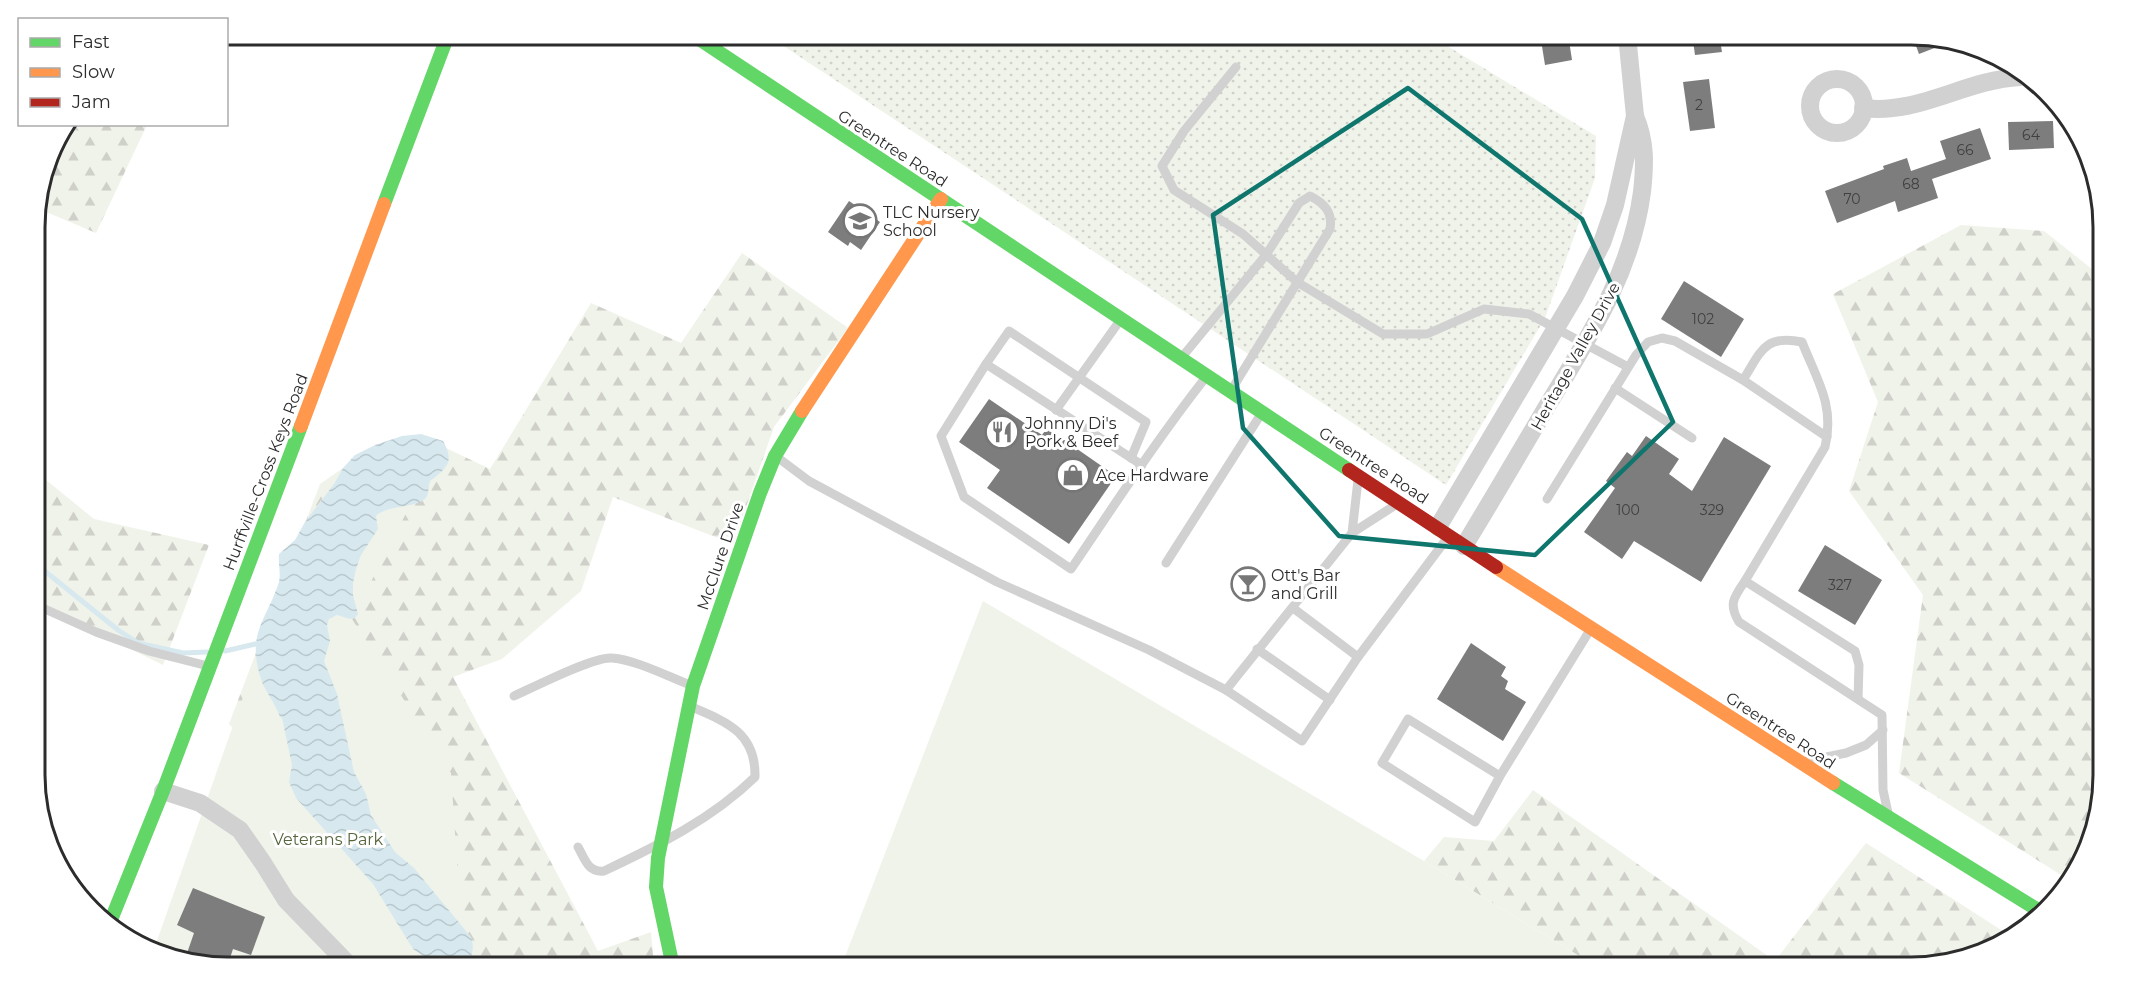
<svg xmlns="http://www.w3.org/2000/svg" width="2138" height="1002" font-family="Montserrat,sans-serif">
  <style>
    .grass { fill: url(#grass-dots) }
    .forest { fill: url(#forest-firs) }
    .green { fill: #f0f3ea }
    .water { fill: url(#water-waves) }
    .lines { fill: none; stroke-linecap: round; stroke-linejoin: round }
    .stream { stroke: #d7e9ef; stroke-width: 5 }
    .building { fill: #7d7d7d }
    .lane { stroke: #d1d1d1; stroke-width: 9 }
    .street { stroke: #d1d1d1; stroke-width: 18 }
    .fast { stroke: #63d668; stroke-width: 14 }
    .slow { stroke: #ff974d; stroke-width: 14 }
    .jam { stroke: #b3261e; stroke-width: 14 }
    .marked { fill: none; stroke: #0f766e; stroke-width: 4.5; stroke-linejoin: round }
    .labels { text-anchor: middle; stroke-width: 6; stroke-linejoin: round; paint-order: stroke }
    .number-label { font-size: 14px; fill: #404040 }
    .street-label { font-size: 16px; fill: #2c2c2c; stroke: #fff }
    .poi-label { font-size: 16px; fill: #2c2c2c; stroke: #fff; text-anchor: start }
    .park-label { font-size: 16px; fill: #55653c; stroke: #fff }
    .rim { fill: none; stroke: #2c2c2c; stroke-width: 3 }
  </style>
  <defs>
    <pattern id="grass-dots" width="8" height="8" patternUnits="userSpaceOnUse" patternTransform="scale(1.5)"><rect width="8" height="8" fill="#f0f3ea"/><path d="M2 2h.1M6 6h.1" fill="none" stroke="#ced0c9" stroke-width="1.8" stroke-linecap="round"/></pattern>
    <pattern id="forest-firs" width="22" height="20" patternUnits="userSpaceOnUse" patternTransform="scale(1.5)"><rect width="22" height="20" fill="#f0f3ea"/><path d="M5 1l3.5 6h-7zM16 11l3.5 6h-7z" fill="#ced0c9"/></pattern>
    <pattern id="water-waves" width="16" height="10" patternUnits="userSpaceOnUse" patternTransform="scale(1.5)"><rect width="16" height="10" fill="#d7e9ef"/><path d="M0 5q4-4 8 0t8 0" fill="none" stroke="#b9c8cd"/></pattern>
  </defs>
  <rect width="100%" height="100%" fill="#fff"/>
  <!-- grass -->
  <path class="grass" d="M767,35H1429L1596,136L1595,178L1545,318L1446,485Z"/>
  <!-- forest -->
  <g class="forest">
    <path d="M68,125H147L96,233L37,208L54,142Z"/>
    <path d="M1961,225L2044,231L2102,277L2103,775L2089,849L2069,880L1899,773L1923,595L1849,491L1878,402L1833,294Z"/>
    <path d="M742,253L848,328L774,427L733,544L613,497L581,591L502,659L453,677L598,951L651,932L654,967H378L293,793L229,724L320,484L343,468L425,438L490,469L591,303L681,343Z"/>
    <path d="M35,471L94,519L209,545L163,665L36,603Z"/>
    <path d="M1533,790L1775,961L1866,843L2012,937L1923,967H1597L1424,861L1444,837L1494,841Z"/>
  </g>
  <!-- green -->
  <g class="green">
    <path d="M443,441L352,619L451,773L464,967H227L153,952L305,522L355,455Z"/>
    <path d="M983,601L1424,861L1597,967H841Z"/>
  </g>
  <!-- water -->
  <path class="water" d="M421,434L443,441C455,462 447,468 430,481C428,486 429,491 427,496C421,509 387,504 376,516L378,529L361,555L356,569L353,583V595L358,614L355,618L350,619L337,615L329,619L327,625L330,641L324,661L337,694L354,772L366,794L371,815L395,852L414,868L471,937C475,948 472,958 465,967H439L413,949L373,884L296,798L289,782L292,765L282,718L280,717C275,702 264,691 260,676C247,633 267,619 279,582C281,573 278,564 279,554L295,540L305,522L334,484L343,468L355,455L375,445L402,436Z"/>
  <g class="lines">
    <!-- stream -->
    <g class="stream">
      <path d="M36,564L118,630L138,643L183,653L207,652"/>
      <path d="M225,651L260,643"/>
    </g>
  </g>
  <!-- building -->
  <g class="building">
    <path d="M1540,34H1568L1572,60L1545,65Z"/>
    <path d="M1692,34H1719L1722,52L1695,55Z"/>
    <path d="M1912,35L1926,37L1950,42L1919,54Z"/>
    <path d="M1709,79L1715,128L1690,131L1683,82Z"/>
    <path d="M2053,121L2054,148L2009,150L2008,122Z"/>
    <path d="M1980,128L1991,159L1932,179L1938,198L1898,212L1895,201L1837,223L1825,191L1884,169L1883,166L1907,158L1911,171L1946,159L1940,141Z"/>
    <path d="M849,201L880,222L861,250L850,242L848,246L828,232Z"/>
    <path d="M1684,281L1744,319L1721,357L1661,319Z"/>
    <path d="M989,399L1042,435L1047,428L1116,476L1069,544L987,488L1000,470L959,442Z"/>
    <path d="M1646,436L1679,459L1669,474L1692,491L1724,437L1771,466L1701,582L1634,541L1622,559L1584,532L1615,488L1606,481L1627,452L1632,456Z"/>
    <path d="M1825,545L1882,580L1855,625L1798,591Z"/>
    <path d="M1471,643L1506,667L1501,676L1508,681L1505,689L1526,702L1503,741L1437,699Z"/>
    <path d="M193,888L265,917L251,955L233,949L227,967L185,959L194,933L177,925Z"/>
  </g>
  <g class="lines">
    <!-- lane -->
    <g class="lane">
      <path d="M1236,67L1184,131L1162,166L1174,190L1243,234L1297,282L1383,334H1427L1484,309L1529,314L1628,367"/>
      <path d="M1182,357L1266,255L1299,203L1310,196C1324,203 1333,212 1330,229L1232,389"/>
      <path d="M986,364L1009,331L1146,422L1131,458"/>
      <path d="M1743,380C1761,352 1764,334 1802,342C1817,380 1835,405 1825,447L1745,581C1734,597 1728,604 1739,622L1882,715L1883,790L1888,813"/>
      <path d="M1615,388L1692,438"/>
      <path d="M1056,410L1121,319"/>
      <path d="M777,457L809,481L997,582L1149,650L1226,690"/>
      <path d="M1142,465L986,364L941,436L964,497L1071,569C1115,504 1158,438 1206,377"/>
      <path d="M1358,480L1352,533L1397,504"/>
      <path d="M1547,499L1636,355L1648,342L1662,338L1675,341L1743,380L1827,437"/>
      <path d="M1352,533L1226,690L1302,741L1358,657L1448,537"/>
      <path d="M1166,563L1261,414"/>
      <path d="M1745,581L1855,651L1859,665L1858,699"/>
      <path d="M36,605L96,632L149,651L208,666"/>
      <path d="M1293,608L1358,657"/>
      <path d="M1257,649L1330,700"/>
      <path d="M514,696C534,687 594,656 612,658C636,660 667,676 690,685"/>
      <path d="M1807,761L1846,753L1866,745L1883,730"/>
      <path d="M1500,776L1408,719L1382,763L1475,822L1500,776L1590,630"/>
      <path d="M578,847C585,859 588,873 604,871C659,845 712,819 755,777C756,733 727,722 692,707"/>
    </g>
    <!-- street -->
    <g class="street">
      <circle cx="1837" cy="106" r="27"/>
      <path d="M1863,108C1919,115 1964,80 2020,77"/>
      <path d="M1438,527L1575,296L1602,243L1615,205L1635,116L1627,35"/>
      <path d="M1464,546C1492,500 1519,454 1546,408C1588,338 1631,275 1642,192C1645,165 1646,142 1635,116"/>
      <path d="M163,791L200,803L240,830L263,863L286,900L351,967"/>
    </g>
    <!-- fast -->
    <g class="fast">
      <path d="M693,35L1349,470"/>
      <path d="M384,204L448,35"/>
      <path d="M1833,783L2043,913"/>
      <path d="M111,920L163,791L301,426"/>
      <path d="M673,967L656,887L658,858L693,686L760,493L775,456L802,411"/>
    </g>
    <!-- slow -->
    <g class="slow">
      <path d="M802,411L941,199"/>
      <path d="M301,426L384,204"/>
      <path d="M1496,567L1833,783"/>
    </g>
    <!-- jam -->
    <path class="jam" d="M1349,470L1496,567"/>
  </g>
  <!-- marked area -->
  <path class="marked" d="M1408,88L1582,219L1673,422L1535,555L1339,536L1243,428L1213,215Z"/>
  <!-- icons -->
  <defs>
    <symbol id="school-ring" viewBox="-11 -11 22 22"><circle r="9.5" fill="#fff" stroke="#767676" stroke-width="1.5"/><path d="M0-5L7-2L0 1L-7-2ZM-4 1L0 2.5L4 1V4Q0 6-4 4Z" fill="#767676"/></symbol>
    <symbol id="restaurant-ring" viewBox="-11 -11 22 22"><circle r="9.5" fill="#fff" stroke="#767676" stroke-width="1.5"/><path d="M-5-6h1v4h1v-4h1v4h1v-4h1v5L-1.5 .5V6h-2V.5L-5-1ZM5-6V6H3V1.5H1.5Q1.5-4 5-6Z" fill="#767676"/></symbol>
    <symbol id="shop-ring" viewBox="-11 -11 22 22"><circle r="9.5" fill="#fff" stroke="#767676" stroke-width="1.5"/><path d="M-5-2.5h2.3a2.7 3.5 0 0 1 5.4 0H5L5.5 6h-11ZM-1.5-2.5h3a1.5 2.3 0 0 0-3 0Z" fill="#767676"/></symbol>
    <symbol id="bar-ring" viewBox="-11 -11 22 22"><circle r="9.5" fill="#fff" stroke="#767676" stroke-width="1.5"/><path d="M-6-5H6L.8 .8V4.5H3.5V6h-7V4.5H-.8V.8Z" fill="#767676"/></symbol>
  </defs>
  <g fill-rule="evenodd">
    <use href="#school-ring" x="841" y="202" width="38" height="38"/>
    <use href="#restaurant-ring" x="983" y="413" width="38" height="38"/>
    <use href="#shop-ring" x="1054" y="456" width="38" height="38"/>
    <use href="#bar-ring" x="1229" y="565" width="38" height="38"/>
  </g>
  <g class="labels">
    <!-- number labels -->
    <g class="number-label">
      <text x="1699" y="110">2</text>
      <text x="2031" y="140">64</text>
      <text x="1965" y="155">66</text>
      <text x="1911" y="189">68</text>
      <text x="1852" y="204">70</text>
      <text x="1703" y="324">102</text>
      <text x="1628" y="515">100</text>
      <text x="1712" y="515">329</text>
      <text x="1840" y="590">327</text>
    </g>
    <!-- street labels -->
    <g class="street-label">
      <text transform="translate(893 148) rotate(33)" y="6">Greentree Road</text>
      <text transform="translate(1575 356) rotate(-61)" y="6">Heritage Valley Drive</text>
      <text transform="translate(1374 465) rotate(33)" y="6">Greentree Road</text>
      <text transform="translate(265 472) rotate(-69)" y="6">Hurffville-Cross Keys Road</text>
      <text transform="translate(720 556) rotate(-71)" y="6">McClure Drive</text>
      <text transform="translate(1781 730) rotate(33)" y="6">Greentree Road</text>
    </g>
    <!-- poi labels -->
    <g class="poi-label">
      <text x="883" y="218">TLC Nursery<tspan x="883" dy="18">School</tspan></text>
      <text x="1025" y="429">Johnny Di's<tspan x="1025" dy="18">Pork &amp; Beef</tspan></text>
      <text x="1096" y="481">Ace Hardware</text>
      <text x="1271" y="581">Ott's Bar<tspan x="1271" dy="18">and Grill</tspan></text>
    </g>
    <!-- park labels -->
    <g class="park-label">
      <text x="328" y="845">Veterans Park</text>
    </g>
  </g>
  <!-- crop -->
  <path d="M0 0H2138V1002H0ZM227 45H1911A182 182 0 0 1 2093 227V775A182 182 0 0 1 1911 957H227A182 182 0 0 1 45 775V227A182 182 0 0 1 227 45Z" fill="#fff" fill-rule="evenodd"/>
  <path class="rim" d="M227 45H1911A182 182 0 0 1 2093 227V775A182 182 0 0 1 1911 957H227A182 182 0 0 1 45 775V227A182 182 0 0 1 227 45Z"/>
  <!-- legend -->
  <rect x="18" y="18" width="210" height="108" fill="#ffffff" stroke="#ababab" stroke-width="1.5"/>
  <rect x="30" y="38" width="30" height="9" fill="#63d668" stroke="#ababab" stroke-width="1.5"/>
  <text x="72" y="48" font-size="18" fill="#2c2c2c">Fast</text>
  <rect x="30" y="68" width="30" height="9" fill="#ff974d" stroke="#ababab" stroke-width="1.5"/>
  <text x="72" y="78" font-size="18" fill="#2c2c2c">Slow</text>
  <rect x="30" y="98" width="30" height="9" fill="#b3261e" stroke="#ababab" stroke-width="1.5"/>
  <text x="72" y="108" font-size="18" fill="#2c2c2c">Jam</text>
</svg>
